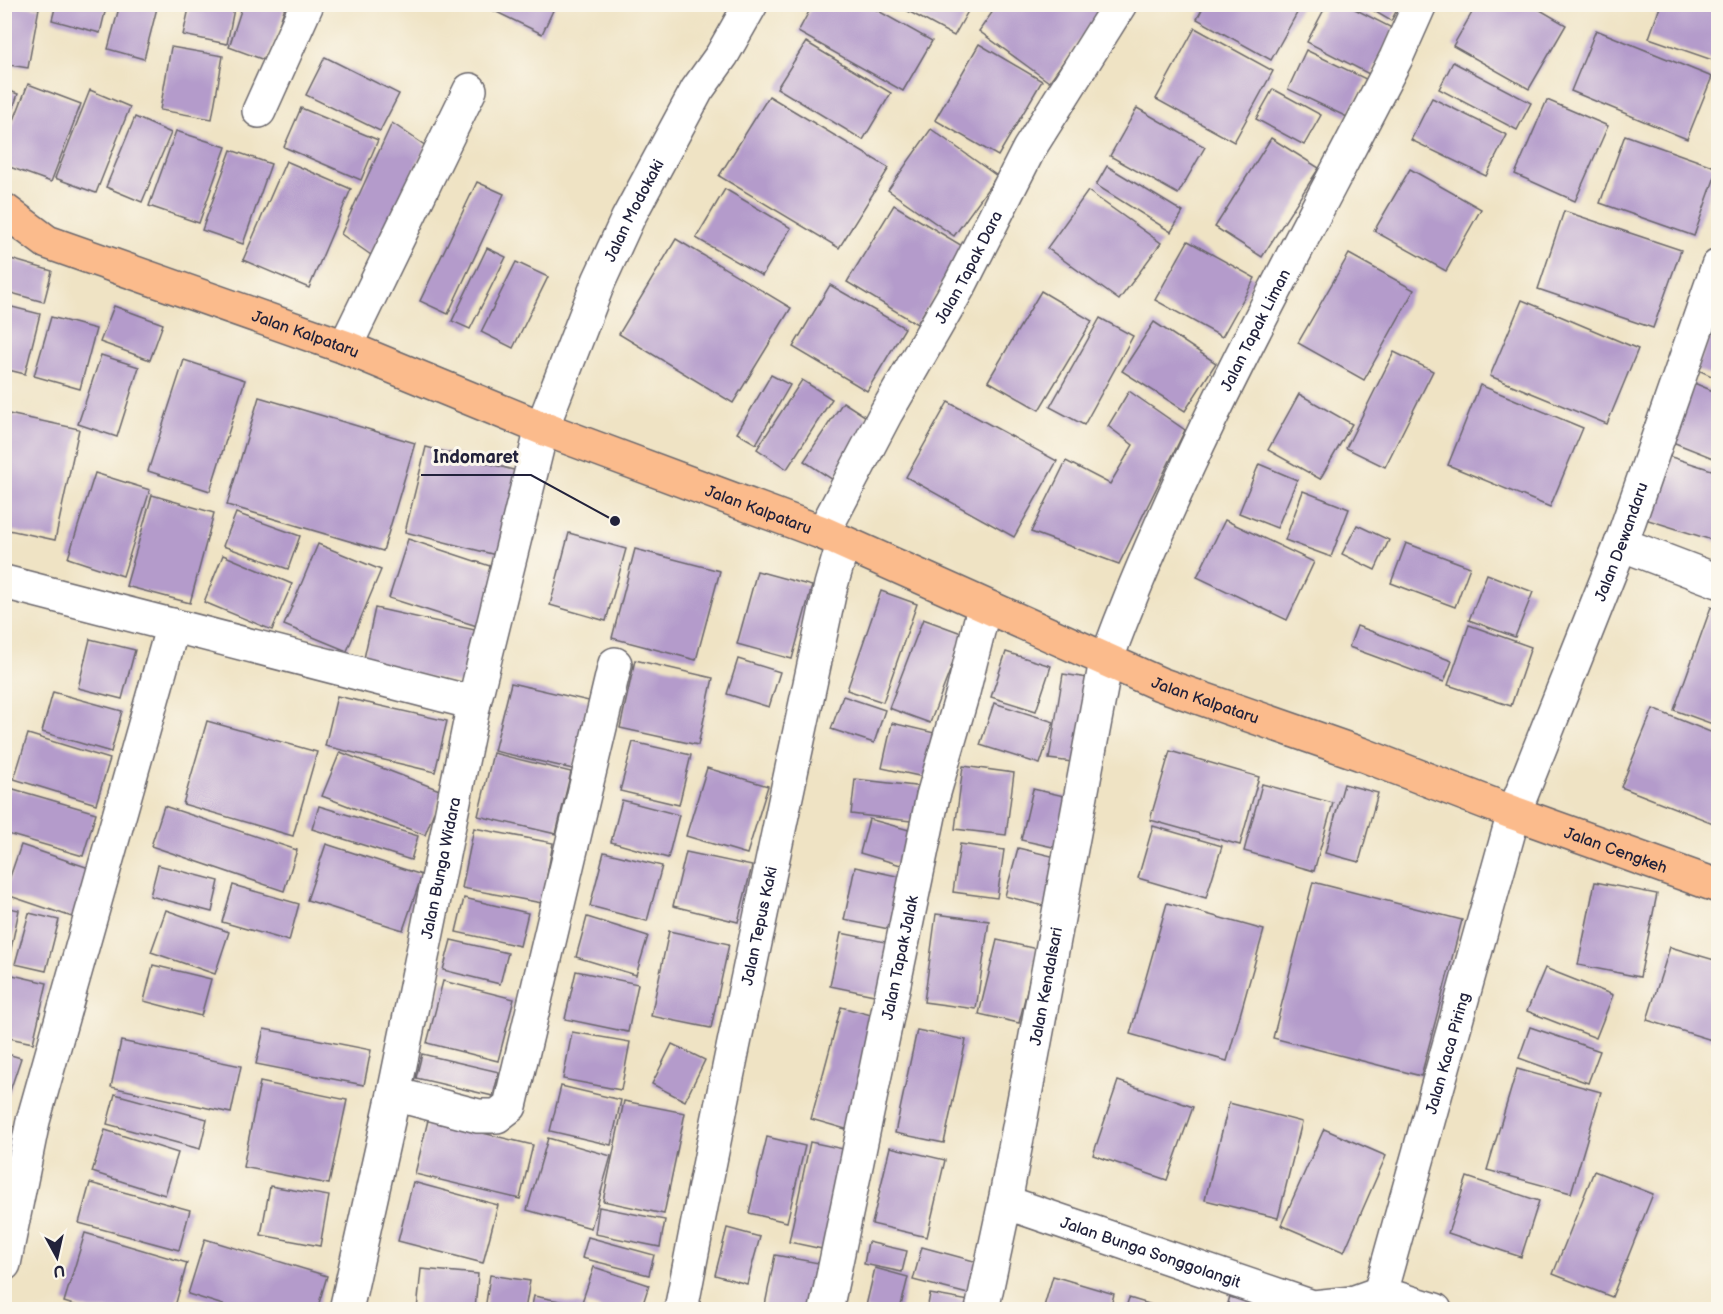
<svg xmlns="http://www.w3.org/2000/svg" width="1723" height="1314" font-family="'Balsamiq Sans',sans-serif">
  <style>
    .building { fill: #b49bcb }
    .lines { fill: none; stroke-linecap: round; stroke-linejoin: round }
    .minor-casing { stroke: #6a666b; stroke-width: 36 }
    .primary-casing { stroke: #6a666b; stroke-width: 36 }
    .minor { stroke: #fff; stroke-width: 33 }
    .primary { stroke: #fbbb8c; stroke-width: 33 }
    .labels { text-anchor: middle; stroke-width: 6; stroke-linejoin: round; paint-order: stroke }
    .street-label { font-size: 16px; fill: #22223b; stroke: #fbf7ec }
    .leader { fill: none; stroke: #22223b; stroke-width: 2 }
    .callout-dot { fill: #22223b; stroke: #fbf7ec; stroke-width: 2 }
    .callout-label { font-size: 18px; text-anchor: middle; font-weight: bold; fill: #22223b; stroke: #fbf7ec; stroke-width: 6; stroke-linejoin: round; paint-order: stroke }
  </style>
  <rect width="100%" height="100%" fill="#fbf7ec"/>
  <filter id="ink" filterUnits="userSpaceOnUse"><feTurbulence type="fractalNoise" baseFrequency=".0167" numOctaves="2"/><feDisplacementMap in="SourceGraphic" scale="12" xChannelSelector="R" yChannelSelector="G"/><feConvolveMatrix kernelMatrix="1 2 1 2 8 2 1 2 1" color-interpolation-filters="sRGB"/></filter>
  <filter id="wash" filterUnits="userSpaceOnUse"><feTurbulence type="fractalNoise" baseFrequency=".008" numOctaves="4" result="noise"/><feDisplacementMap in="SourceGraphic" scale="24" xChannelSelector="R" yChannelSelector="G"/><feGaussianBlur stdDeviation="1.35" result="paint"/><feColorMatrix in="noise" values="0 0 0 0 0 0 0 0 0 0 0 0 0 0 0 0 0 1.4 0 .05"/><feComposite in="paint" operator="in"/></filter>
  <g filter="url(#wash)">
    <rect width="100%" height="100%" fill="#efe3c4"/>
    <g id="blocks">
      <!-- building -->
      <g class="building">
        <path d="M4,4L39,8L28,68L4,64Z"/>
        <path d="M56,4H107L100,33L52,20Z"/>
        <path d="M120,4H158L144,59L108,49Z"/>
        <path d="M190,4H235L227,44L183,35Z"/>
        <path d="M243,4H276L285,7L267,61L229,47Z"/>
        <path d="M480,4H556L542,34Z"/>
        <path d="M813,4H866L932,41L903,91L798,32Z"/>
        <path d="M895,4H972L954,36Z"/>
        <path d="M998,4H1105L1049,82L979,31Z"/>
        <path d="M1205,4H1302L1271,60L1197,19Z"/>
        <path d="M1327,4H1345L1394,29L1371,75L1307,42Z"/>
        <path d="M1362,4H1400L1391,21Z"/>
        <path d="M1477,4H1530L1566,25L1529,89L1453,46Z"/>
        <path d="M1661,4H1718V62L1649,38Z"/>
        <path d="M1195,28L1273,71L1234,142L1156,99Z"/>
        <path d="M1596,30L1712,77L1687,139L1571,91Z"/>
        <path d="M806,42L891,93L863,140L777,88Z"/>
        <path d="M979,44L1042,81L998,156L935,120Z"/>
        <path d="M171,47L223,56L212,119L160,110Z"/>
        <path d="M1306,50L1366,79L1347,117L1288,89Z"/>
        <path d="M325,57L399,94L380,131L306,95Z"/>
        <path d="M1453,62L1531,103L1517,130L1439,89Z"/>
        <path d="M28,84L81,104L51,182L4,165V146Z"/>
        <path d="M4,89L18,94L5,131H4Z"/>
        <path d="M1273,89L1321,115L1304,145L1256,119Z"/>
        <path d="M90,90L130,107L96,193L55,178Z"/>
        <path d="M769,96L889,168L839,248L719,176Z"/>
        <path d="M1432,98L1507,135L1486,176L1411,140Z"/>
        <path d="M1547,100L1608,126L1575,201L1515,174Z"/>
        <path d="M301,108L378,140L361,180L284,147Z"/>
        <path d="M1137,108L1205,147L1178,194L1110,156Z"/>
        <path d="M135,117L171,133L142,202L106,187Z"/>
        <path d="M392,123L426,146L371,255L341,234Z"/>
        <path d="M931,129L997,176L954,236L888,190Z"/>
        <path d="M176,131L226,147L199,223L149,206Z"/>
        <path d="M1625,135L1718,168L1694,236L1600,203Z"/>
        <path d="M1271,138L1319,168L1262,257L1215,227Z"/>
        <path d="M231,150L271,164L243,244L202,230Z"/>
        <path d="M286,161L351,189L309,288L243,260Z"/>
        <path d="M1107,166L1183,212L1171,232L1096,185Z"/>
        <path d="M1410,169L1481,209L1446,271L1374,231Z"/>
        <path d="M477,182L504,194L448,314L420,301Z"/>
        <path d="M725,189L791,228L762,276L696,238Z"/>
        <path d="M1088,191L1161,243L1119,300L1047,248Z"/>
        <path d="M894,205L964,247L917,324L847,282Z"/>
        <path d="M1564,211L1681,250L1653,328L1538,289Z"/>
        <path d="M676,239L791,308L733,403L619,334Z"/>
        <path d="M1188,241L1255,278L1222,337L1155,300Z"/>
        <path d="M487,248L506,257L470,329L452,321Z"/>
        <path d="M1349,254L1414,290L1364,380L1298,343Z"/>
        <path d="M4,257L52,271L44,302L4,291Z"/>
        <path d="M516,262L548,277L513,348L481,332Z"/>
        <path d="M830,285L905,328L867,391L793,347Z"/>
        <path d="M1041,291L1092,321L1039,410L988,381Z"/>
        <path d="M1522,300L1638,349L1607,424L1490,376Z"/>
        <path d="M4,305L40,314L25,374L4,369Z"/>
        <path d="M114,306L163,324L150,360L100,342Z"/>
        <path d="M51,317L96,329L80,389L34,376Z"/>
        <path d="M1100,318L1133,336L1084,425L1050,407Z"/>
        <path d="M1718,321V379L1696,369Z"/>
        <path d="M1154,322L1216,363L1185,411L1122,371Z"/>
        <path d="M1394,352L1433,371L1385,467L1346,448Z"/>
        <path d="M101,355L139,367L117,437L78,424Z"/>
        <path d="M184,360L245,380L210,491L148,471Z"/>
        <path d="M771,375L790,385L756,444L737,433Z"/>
        <path d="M802,380L832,399L787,469L757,449Z"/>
        <path d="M1694,383L1718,393V460L1670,441Z"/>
        <path d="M1480,385L1583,428L1550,507L1448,465Z"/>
        <path d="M1129,391L1185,430L1119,564L1031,532L1066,461L1110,484L1133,445L1108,426Z"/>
        <path d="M1299,394L1352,424L1320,479L1268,450Z"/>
        <path d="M259,397L415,443L383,551L227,505Z"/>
        <path d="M843,402L871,420L833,480L804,461Z"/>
        <path d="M948,402L1057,461L1014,537L906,477Z"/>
        <path d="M4,413L79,429L55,540L4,529Z"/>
        <path d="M426,447L525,473L504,557L405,532Z"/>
        <path d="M1662,454L1718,472V542L1642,518Z"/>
        <path d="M1259,464L1297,480L1277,528L1239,513Z"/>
        <path d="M95,473L150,490L123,576L68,558Z"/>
        <path d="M1303,491L1349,509L1331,557L1285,540Z"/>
        <path d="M152,495L214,513L190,603L126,586Z"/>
        <path d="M236,513L300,536L288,569L223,546Z"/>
        <path d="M1225,520L1314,562L1287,620L1197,577Z"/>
        <path d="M1357,525L1389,540L1375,570L1342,554Z"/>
        <path d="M569,533L626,549L606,621L550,605Z"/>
        <path d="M408,539L499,569L480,627L389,598Z"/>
        <path d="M1406,543L1470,567L1455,607L1391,583Z"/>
        <path d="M318,544L381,570L347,651L284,625Z"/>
        <path d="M635,549L720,571L696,660L612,638Z"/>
        <path d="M223,555L292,584L272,630L204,602Z"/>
        <path d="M757,571L812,586L792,659L737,644Z"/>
        <path d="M1487,574L1533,592L1515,637L1469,620Z"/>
        <path d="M881,591L917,604L883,702L847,690Z"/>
        <path d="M1711,607L1718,610V726L1674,710Z"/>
        <path d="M375,608L475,630L463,684L363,663Z"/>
        <path d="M923,619L964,634L930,723L889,708Z"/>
        <path d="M1469,625L1531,647L1511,706L1448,685Z"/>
        <path d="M1357,626L1452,661L1444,682L1349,647Z"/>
        <path d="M90,639L135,650L122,699L78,688Z"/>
        <path d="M1006,652L1051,666L1036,711L991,697Z"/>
        <path d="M738,659L780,672L769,707L727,694Z"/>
        <path d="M635,660L713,678L698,745L620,728Z"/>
        <path d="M1063,674L1094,679L1080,763L1049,759Z"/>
        <path d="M511,683L589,701L573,769L494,751Z"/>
        <path d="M53,692L122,711L111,752L42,732Z"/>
        <path d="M337,696L447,721L435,772L325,746Z"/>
        <path d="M843,696L885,710L874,743L831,729Z"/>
        <path d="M994,703L1054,722L1040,764L980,745Z"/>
        <path d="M1653,709L1718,735V825L1621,787Z"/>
        <path d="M207,721L317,752L293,836L183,804Z"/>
        <path d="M892,723L943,735L933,779L882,768Z"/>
        <path d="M28,734L110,759L96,804L14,779Z"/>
        <path d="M633,742L691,755L679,805L620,791Z"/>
        <path d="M1170,751L1259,777L1240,845L1150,820Z"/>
        <path d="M340,752L442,791L425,835L322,796Z"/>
        <path d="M493,753L571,772L556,834L478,816Z"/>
        <path d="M963,766L1014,773L1006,835L955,829Z"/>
        <path d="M707,768L768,786L747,854L686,836Z"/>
        <path d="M855,779L923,787L919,822L851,814Z"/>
        <path d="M1262,784L1333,803L1314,871L1244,851Z"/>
        <path d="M1344,784L1378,793L1359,862L1325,853Z"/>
        <path d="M10,788L96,813L83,856L4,833V805Z"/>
        <path d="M1033,789L1073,798L1062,849L1021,840Z"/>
        <path d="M622,800L679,815L668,858L611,842Z"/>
        <path d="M164,806L297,850L284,891L151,846Z"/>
        <path d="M319,806L418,836L411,860L312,829Z"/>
        <path d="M869,819L920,833L911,868L860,853Z"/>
        <path d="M1153,826L1222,846L1206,898L1138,878Z"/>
        <path d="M474,828L553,843L542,903L462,888Z"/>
        <path d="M326,844L422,875L403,930L307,900Z"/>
        <path d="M960,844L1004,850L997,898L953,892Z"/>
        <path d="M21,845L92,869L75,918L4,894Z"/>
        <path d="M1018,848L1060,858L1047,907L1005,896Z"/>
        <path d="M604,852L662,866L647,921L590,906Z"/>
        <path d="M686,852L752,866L738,922L673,906Z"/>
        <path d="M158,865L219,881L212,912L150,896Z"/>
        <path d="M855,867L906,878L894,930L844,920Z"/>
        <path d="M1313,882L1462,920L1421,1076L1273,1038Z"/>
        <path d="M1595,882L1657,894L1640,977L1578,965Z"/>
        <path d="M233,885L299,904L289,941L222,922Z"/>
        <path d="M464,898L528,913L520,946L456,932Z"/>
        <path d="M1167,903L1264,930L1227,1061L1130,1034Z"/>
        <path d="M4,907L19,910L9,959H4Z"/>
        <path d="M166,910L229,932L215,974L151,952Z"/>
        <path d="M29,913L59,920L46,971L15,964Z"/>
        <path d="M936,914L989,921L976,1009L924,1002Z"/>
        <path d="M587,917L648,936L636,975L576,957Z"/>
        <path d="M669,931L729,944L711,1028L651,1016Z"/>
        <path d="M841,933L895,944L884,997L830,986Z"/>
        <path d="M451,940L508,953L500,984L443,970Z"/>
        <path d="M997,940L1037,949L1019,1023L979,1014Z"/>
        <path d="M1670,947L1718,961V1042L1647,1020Z"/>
        <path d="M153,965L211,979L201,1016L144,1001Z"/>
        <path d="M1545,968L1613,995L1596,1038L1527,1011Z"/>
        <path d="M576,971L638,984L628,1032L565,1019Z"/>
        <path d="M4,973L47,983L33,1043L4,1037Z"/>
        <path d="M443,981L514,999L498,1061L427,1043Z"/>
        <path d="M841,1007L886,1019L856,1132L811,1119Z"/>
        <path d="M1530,1027L1600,1051L1588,1083L1519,1058Z"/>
        <path d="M264,1029L371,1050L364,1085L256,1064Z"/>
        <path d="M917,1030L966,1040L944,1143L895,1133Z"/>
        <path d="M572,1032L630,1042L621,1090L563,1079Z"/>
        <path d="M121,1041L241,1066L231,1113L111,1087Z"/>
        <path d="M672,1044L705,1060L685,1101L652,1084Z"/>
        <path d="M4,1053L21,1058L9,1094L4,1093Z"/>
        <path d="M422,1054L499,1072L493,1096L416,1078Z"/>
        <path d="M1517,1069L1601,1092L1571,1193L1487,1170Z"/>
        <path d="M1118,1081L1193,1107L1167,1180L1093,1155Z"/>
        <path d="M260,1082L347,1100L329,1184L243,1167Z"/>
        <path d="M561,1086L621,1100L611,1145L550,1131Z"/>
        <path d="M115,1094L207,1119L200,1149L107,1124Z"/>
        <path d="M624,1101L685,1113L664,1214L603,1201Z"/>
        <path d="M1229,1103L1302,1122L1278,1218L1205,1200Z"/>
        <path d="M428,1120L533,1145L520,1199L415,1174Z"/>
        <path d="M1324,1129L1386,1156L1344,1252L1281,1225Z"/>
        <path d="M105,1130L178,1153L165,1195L92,1172Z"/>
        <path d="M767,1137L805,1146L787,1222L749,1213Z"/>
        <path d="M548,1138L611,1156L591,1228L527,1210Z"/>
        <path d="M4,1139L13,1141L5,1171H4Z"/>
        <path d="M810,1142L853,1151L832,1251L789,1242Z"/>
        <path d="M890,1147L945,1160L927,1237L872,1224Z"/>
        <path d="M1594,1171L1653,1194L1612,1297L1553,1274Z"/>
        <path d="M1467,1177L1539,1201L1521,1257L1448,1233Z"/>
        <path d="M413,1182L498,1205L483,1263L398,1241Z"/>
        <path d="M90,1183L190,1210L179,1250L79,1223Z"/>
        <path d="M270,1186L329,1196L320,1246L261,1235Z"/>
        <path d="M599,1207L665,1220L660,1247L595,1234Z"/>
        <path d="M727,1228L760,1237L747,1284L715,1275Z"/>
        <path d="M85,1233L187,1263L174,1310H90L64,1302Z"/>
        <path d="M588,1237L654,1255L649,1275L582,1258Z"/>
        <path d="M205,1239L327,1276L317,1310H239L188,1294Z"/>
        <path d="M868,1242L907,1251L902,1272L864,1264Z"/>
        <path d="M922,1247L985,1264L976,1296L913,1280Z"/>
        <path d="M775,1255L819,1263L811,1310H764Z"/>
        <path d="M594,1267L649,1285L641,1310H603L582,1302Z"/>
        <path d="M875,1268L908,1277L900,1310H865Z"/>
        <path d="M421,1269L478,1274L475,1310H417Z"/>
        <path d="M490,1275L530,1281L525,1310H485Z"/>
        <path d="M1053,1276L1114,1294L1110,1310H1043Z"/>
        <path d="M1233,1286L1272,1310H1226Z"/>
        <path d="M930,1294L981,1303L979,1310H927Z"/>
        <path d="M534,1296L586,1306V1310H531Z"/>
        <path d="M1129,1298L1166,1309V1310H1125Z"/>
      </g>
    </g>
  </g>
  <g filter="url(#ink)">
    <use href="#blocks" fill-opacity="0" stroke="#6a666b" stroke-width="1.5"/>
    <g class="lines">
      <defs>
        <g id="minor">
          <path d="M259,111L307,4"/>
          <path d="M345,347L470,90"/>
          <path id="s1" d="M823,533L886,413L961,283L1029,149L1120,4"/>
          <path d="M1621,544L1718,581"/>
          <path d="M4,582L474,703"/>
          <path d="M394,1094L478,1116H497L510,1106L615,664"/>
          <path id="s2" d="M1005,1202L1313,1307L1352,1303L1380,1293L1435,1310"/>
          <path d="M4,1264L33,1121L173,625"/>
          <path id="s3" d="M1380,1293L1514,813L1621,544L1718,266"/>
          <path id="s4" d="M346,1310L394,1094L474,703L542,428L599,281L628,218L697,90L722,55L751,4"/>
          <path id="s5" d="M681,1310C727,1067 780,826 831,585L843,544"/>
          <path id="s6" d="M826,1310L933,796L963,692L984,607"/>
          <path id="s7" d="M982,1310L1005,1202L1106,661C1183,451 1294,257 1396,58L1420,4"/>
        </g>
        <g id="primary">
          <path id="s8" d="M4,210L47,242L345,347L542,428L823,533L1160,684L1361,754L1514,813L1718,886"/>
        </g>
      </defs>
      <!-- minor casing -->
      <use href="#minor" class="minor-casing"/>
      <!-- primary casing -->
      <use href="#primary" class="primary-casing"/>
      <!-- minor -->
      <use href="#minor" class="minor"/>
      <!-- primary -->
      <use href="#primary" class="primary"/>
    </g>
  </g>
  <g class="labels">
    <!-- street labels -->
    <g class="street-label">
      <text dy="6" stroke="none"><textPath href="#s4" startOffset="1140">Jalan Modokaki</textPath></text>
      <text dy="6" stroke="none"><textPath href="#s1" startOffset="303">Jalan Tapak Dara</textPath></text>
      <text dy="6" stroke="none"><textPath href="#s7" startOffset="1024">Jalan Tapak Liman</textPath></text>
      <text dy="6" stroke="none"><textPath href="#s8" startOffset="328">Jalan Kalpataru</textPath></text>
      <text dy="6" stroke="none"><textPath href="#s8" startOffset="814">Jalan Kalpataru</textPath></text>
      <text dy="6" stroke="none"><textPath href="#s3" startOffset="790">Jalan Dewandaru</textPath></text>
      <text dy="6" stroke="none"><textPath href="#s8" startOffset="1300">Jalan Kalpataru</textPath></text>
      <text dy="6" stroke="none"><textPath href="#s8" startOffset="1737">Jalan Cengkeh</textPath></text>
      <text dy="6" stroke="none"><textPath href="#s4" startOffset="452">Jalan Bunga Widara</textPath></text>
      <text dy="6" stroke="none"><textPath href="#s5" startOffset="392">Jalan Tepus Kaki</textPath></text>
      <text dy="6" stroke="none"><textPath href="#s6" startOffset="360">Jalan Tapak Jalak</textPath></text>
      <text dy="6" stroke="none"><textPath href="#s7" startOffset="330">Jalan Kendalsari</textPath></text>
      <text dy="6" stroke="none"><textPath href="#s3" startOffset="249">Jalan Kaca Piring</textPath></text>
      <text dy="6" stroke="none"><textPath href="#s2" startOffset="154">Jalan Bunga Songgolangit</textPath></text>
    </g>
  </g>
  <!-- callouts -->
  <path class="leader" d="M615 521L531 475H421"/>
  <circle class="callout-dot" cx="615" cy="521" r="6"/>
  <g class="callout-label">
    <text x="476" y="463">Indomaret</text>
  </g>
  <!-- margin -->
  <rect width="1723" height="1314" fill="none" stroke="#fbf7ec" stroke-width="24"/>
  <!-- north arrow -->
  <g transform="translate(57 1257) rotate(172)" stroke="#fbf7ec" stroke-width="4.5" paint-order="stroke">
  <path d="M0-4.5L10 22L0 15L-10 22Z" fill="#22223b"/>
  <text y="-9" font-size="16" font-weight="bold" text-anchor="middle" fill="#22223b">U</text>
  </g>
</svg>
